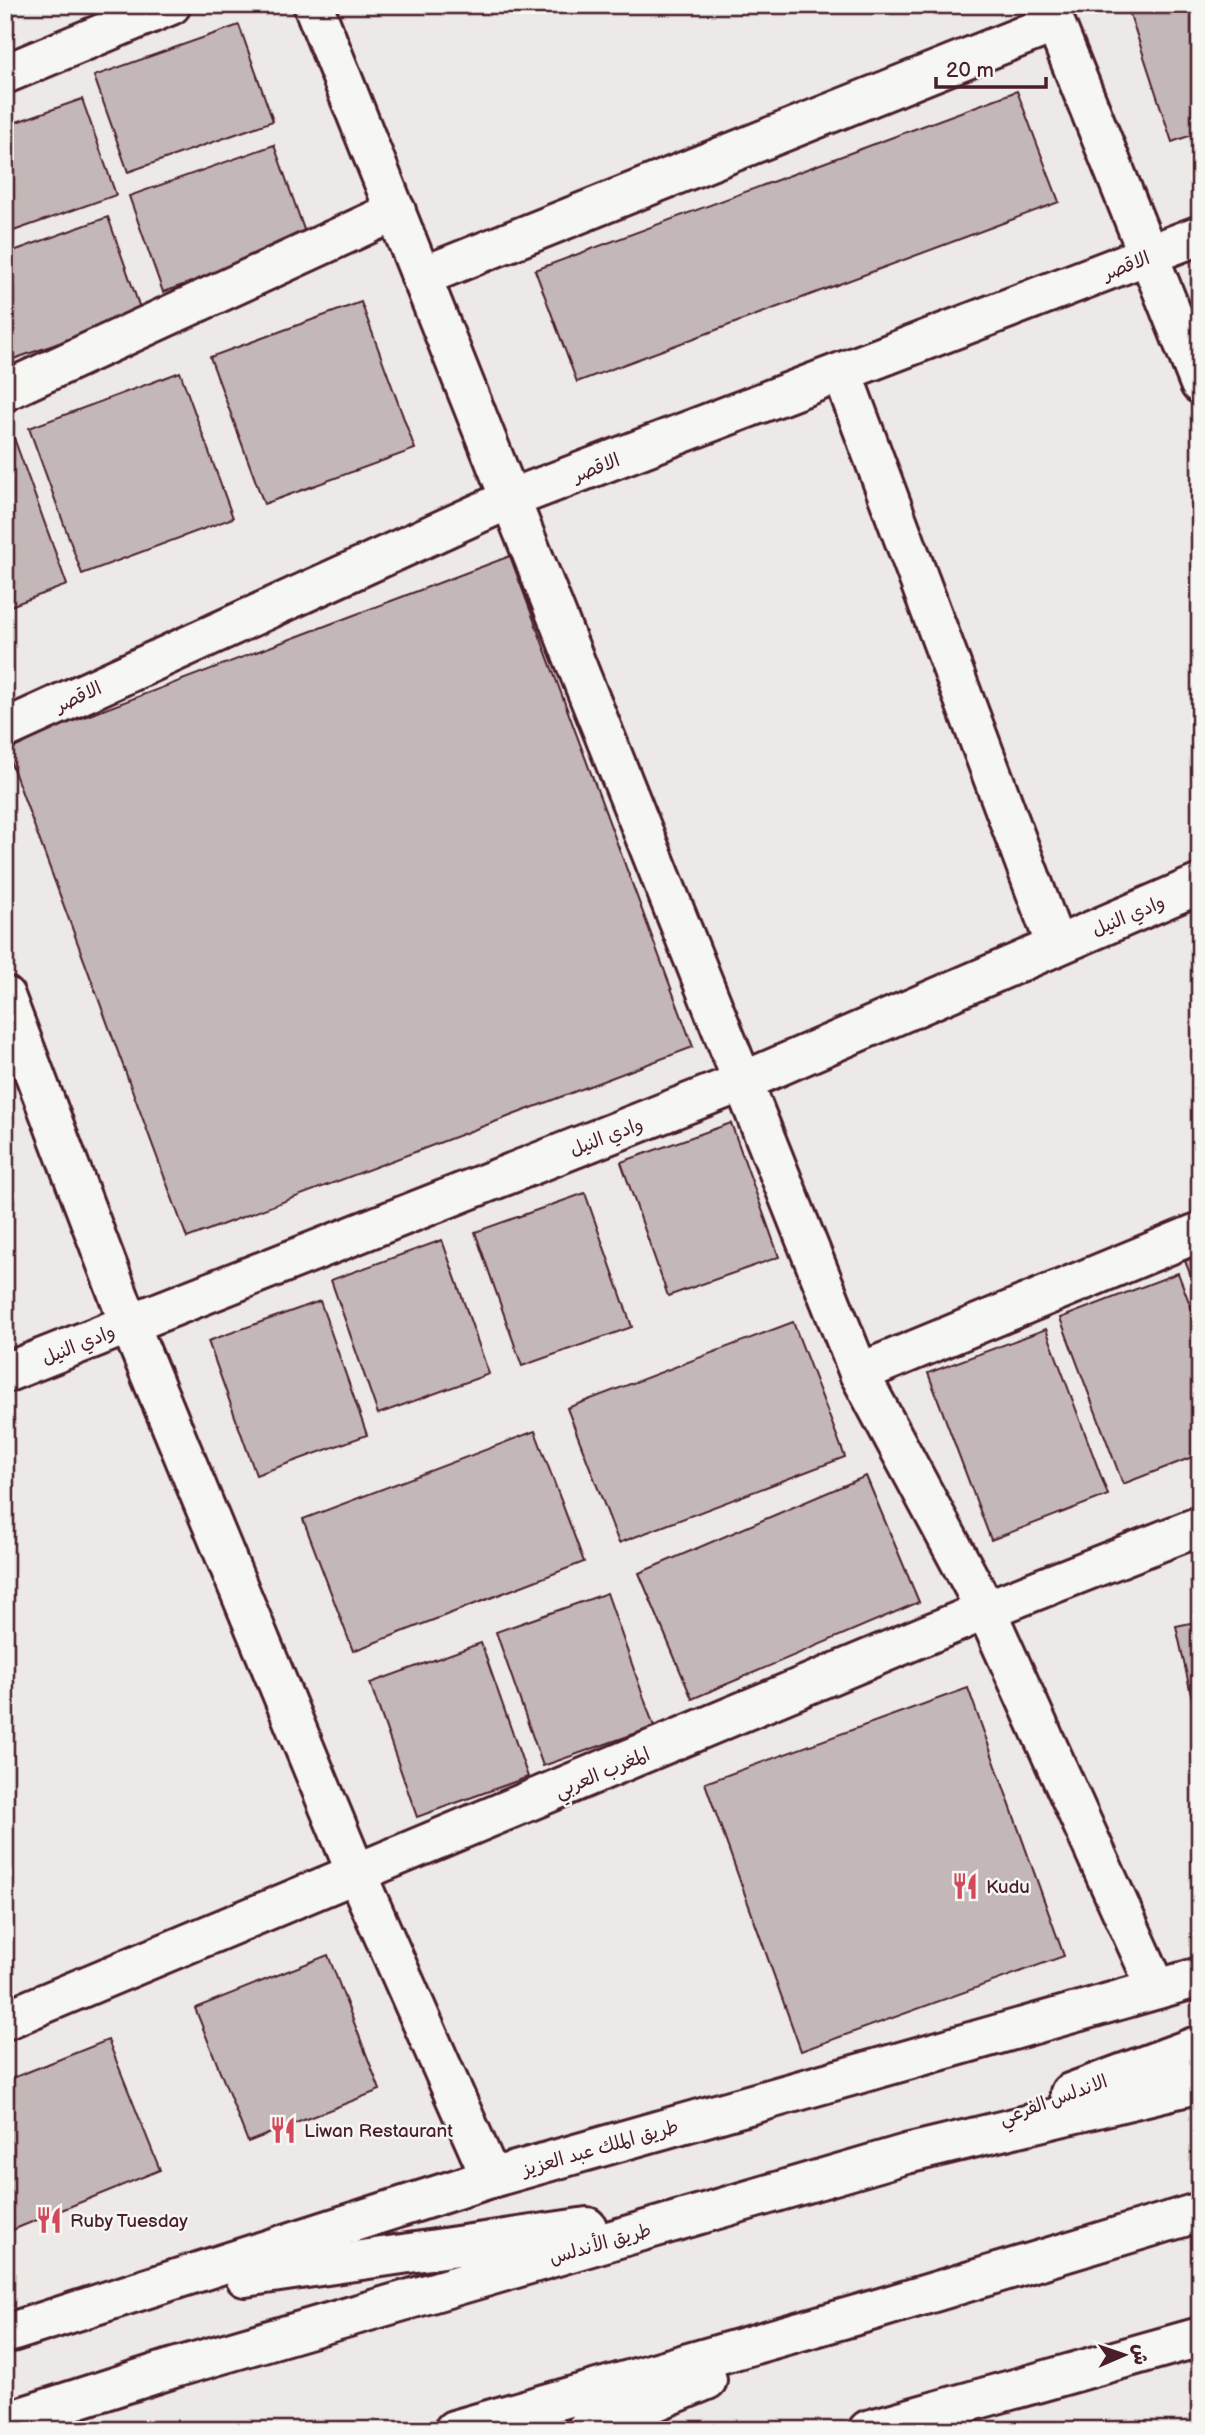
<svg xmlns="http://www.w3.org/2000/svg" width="1205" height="2435" font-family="'Balsamiq Sans','Playpen Sans Arabic',sans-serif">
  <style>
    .building { fill: #c4b7b7; stroke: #4a1f2b; stroke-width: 2 }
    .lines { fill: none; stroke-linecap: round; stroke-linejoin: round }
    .minor-casing { stroke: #4a1f2b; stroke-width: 44 }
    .major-casing { stroke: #4a1f2b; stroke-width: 44 }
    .minor { stroke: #f6f6f2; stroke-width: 38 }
    .major { stroke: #f6f6f2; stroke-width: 38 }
    .labels { text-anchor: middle; stroke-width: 5; stroke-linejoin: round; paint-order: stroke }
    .street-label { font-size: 19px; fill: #4a1f2b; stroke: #f6f6f2 }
    .poi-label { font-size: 19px; fill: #4a1f2b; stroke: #f6f6f2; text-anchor: start }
  </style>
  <rect width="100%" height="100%" fill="#ece9e6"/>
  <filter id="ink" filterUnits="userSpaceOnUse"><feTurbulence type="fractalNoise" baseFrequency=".0143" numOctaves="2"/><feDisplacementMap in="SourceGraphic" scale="14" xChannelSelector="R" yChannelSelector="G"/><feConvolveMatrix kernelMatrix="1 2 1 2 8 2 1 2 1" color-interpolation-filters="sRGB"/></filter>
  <g filter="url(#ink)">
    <!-- building -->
    <g class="building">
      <path d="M1127,5H1200V132L1172,142Z"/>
      <path d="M239,25L273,121L128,172L94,76Z"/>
      <path d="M1017,91L1059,202L577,382L535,270Z"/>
      <path d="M82,99L116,195L5,234V126Z"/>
      <path d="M274,145L308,241L163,292L129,196Z"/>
      <path d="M108,217L142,314L5,362V254Z"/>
      <path d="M361,302L415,449L264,504L210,357Z"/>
      <path d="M180,372L233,518L82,574L29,428Z"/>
      <path d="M14,438L67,585L5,608V442Z"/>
      <path d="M510,556L693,1047L187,1238L5,747Z"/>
      <path d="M731,1123L779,1257L668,1296L621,1162Z"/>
      <path d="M585,1193L632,1327L522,1366L475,1232Z"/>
      <path d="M442,1240L489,1374L378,1414L331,1280Z"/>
      <path d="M1200,1255V1299L1185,1261Z"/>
      <path d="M1178,1273L1200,1331V1454L1123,1484L1060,1318Z"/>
      <path d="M320,1301L367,1435L256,1475L208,1341Z"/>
      <path d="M793,1322L845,1457L619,1543L567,1408Z"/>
      <path d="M1046,1329L1108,1495L991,1540L928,1373Z"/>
      <path d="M535,1431L584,1562L353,1651L303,1519Z"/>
      <path d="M866,1476L919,1602L692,1699L639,1573Z"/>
      <path d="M607,1593L654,1727L543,1766L496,1632Z"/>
      <path d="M1200,1621V1735L1176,1626Z"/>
      <path d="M481,1643L528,1777L417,1817L370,1683Z"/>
      <path d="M968,1688L1064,1956L801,2051L705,1783Z"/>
      <path d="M328,1955L380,2090L248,2142L195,2008Z"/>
      <path d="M108,2040L160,2170L5,2233V2081Z"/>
    </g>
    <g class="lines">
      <defs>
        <g id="minor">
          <path d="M313,5L859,1373L986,1610L1157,1989"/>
          <path d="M1048,5L1200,384"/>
          <path d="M5,74L171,5"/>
          <path d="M421,277L1055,23"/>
          <path d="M842,373L1056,946"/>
          <path d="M5,391L396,211"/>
          <path d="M5,729L510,499L1200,235"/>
          <path d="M5,996L129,1323L357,1875L491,2178"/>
          <path d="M5,1373L742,1082L1200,884"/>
          <path d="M859,1373L1200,1232"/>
          <path d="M5,2020L986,1610L1200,1526"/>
        </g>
        <g id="major">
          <path d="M1070,2093L1200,2045"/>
          <path d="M245,2277L587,2227"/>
          <path d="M5,2334L491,2178L1200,1977"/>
          <path d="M5,2422L174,2368L906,2154L1200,2083"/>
          <path d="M454,2430L874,2310L1200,2212"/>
          <path d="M586,2430L707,2380"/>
          <path d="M868,2430L1200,2337"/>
        </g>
      </defs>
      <!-- minor casing -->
      <use href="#minor" class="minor-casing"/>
      <!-- major casing -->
      <use href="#major" class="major-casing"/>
      <!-- minor -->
      <use href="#minor" class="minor"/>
      <!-- major -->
      <use href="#major" class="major"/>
    </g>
  </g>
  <!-- icons -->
  <defs>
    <symbol id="restaurant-bare" viewBox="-9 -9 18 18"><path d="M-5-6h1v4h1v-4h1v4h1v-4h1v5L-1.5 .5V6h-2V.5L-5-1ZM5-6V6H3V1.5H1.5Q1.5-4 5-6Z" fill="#d1495b" stroke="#f6f6f2" stroke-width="2.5" paint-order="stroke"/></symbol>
  </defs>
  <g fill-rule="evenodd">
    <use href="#restaurant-bare" x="946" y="1867" width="38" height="38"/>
    <use href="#restaurant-bare" x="264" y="2111" width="38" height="38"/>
    <use href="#restaurant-bare" x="30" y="2201" width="38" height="38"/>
  </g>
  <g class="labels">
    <!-- street labels -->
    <g class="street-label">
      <text transform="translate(1126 265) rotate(-21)" y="7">الاقصر</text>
      <text transform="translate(596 467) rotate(-21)" y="7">الاقصر</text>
      <text transform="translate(78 696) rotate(-24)" y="7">الاقصر</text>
      <text transform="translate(1128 915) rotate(-23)" y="7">وادي النيل</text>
      <text transform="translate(606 1136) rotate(-21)" y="7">وادي النيل</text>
      <text transform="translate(78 1344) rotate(-22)" y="7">وادي النيل</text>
      <text transform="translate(602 1772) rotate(-23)" y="7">المغرب العربي</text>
      <text transform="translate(1053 2099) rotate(-20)" y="7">الاندلس الفرعي</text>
      <text transform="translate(600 2147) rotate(-16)" y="7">طريق الملك عبد العزيز</text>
      <text transform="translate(600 2243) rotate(-16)" y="7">طريق الأندلس</text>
    </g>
    <!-- poi labels -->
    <g class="poi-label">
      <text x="986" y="1893">Kudu</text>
      <text x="304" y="2137">Liwan Restaurant</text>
      <text x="70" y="2227">Ruby Tuesday</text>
    </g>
  </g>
  <!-- margin -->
  <rect width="1205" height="2435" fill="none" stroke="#f6f6f2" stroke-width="28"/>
  <rect x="14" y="14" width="1177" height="2407" fill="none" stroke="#4a1f2b" stroke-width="2.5" filter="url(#ink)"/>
  <!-- north arrow -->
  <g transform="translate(1124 2355) rotate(88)" stroke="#f6f6f2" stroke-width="5" paint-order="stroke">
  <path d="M0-5L12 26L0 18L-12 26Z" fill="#4a1f2b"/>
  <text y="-10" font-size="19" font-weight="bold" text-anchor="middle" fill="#4a1f2b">ش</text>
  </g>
  <!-- scale -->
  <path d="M936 77v10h110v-10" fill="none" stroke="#4a1f2b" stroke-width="3.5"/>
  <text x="946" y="77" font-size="21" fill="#4a1f2b" stroke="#f6f6f2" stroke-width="5" paint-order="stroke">20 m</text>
</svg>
